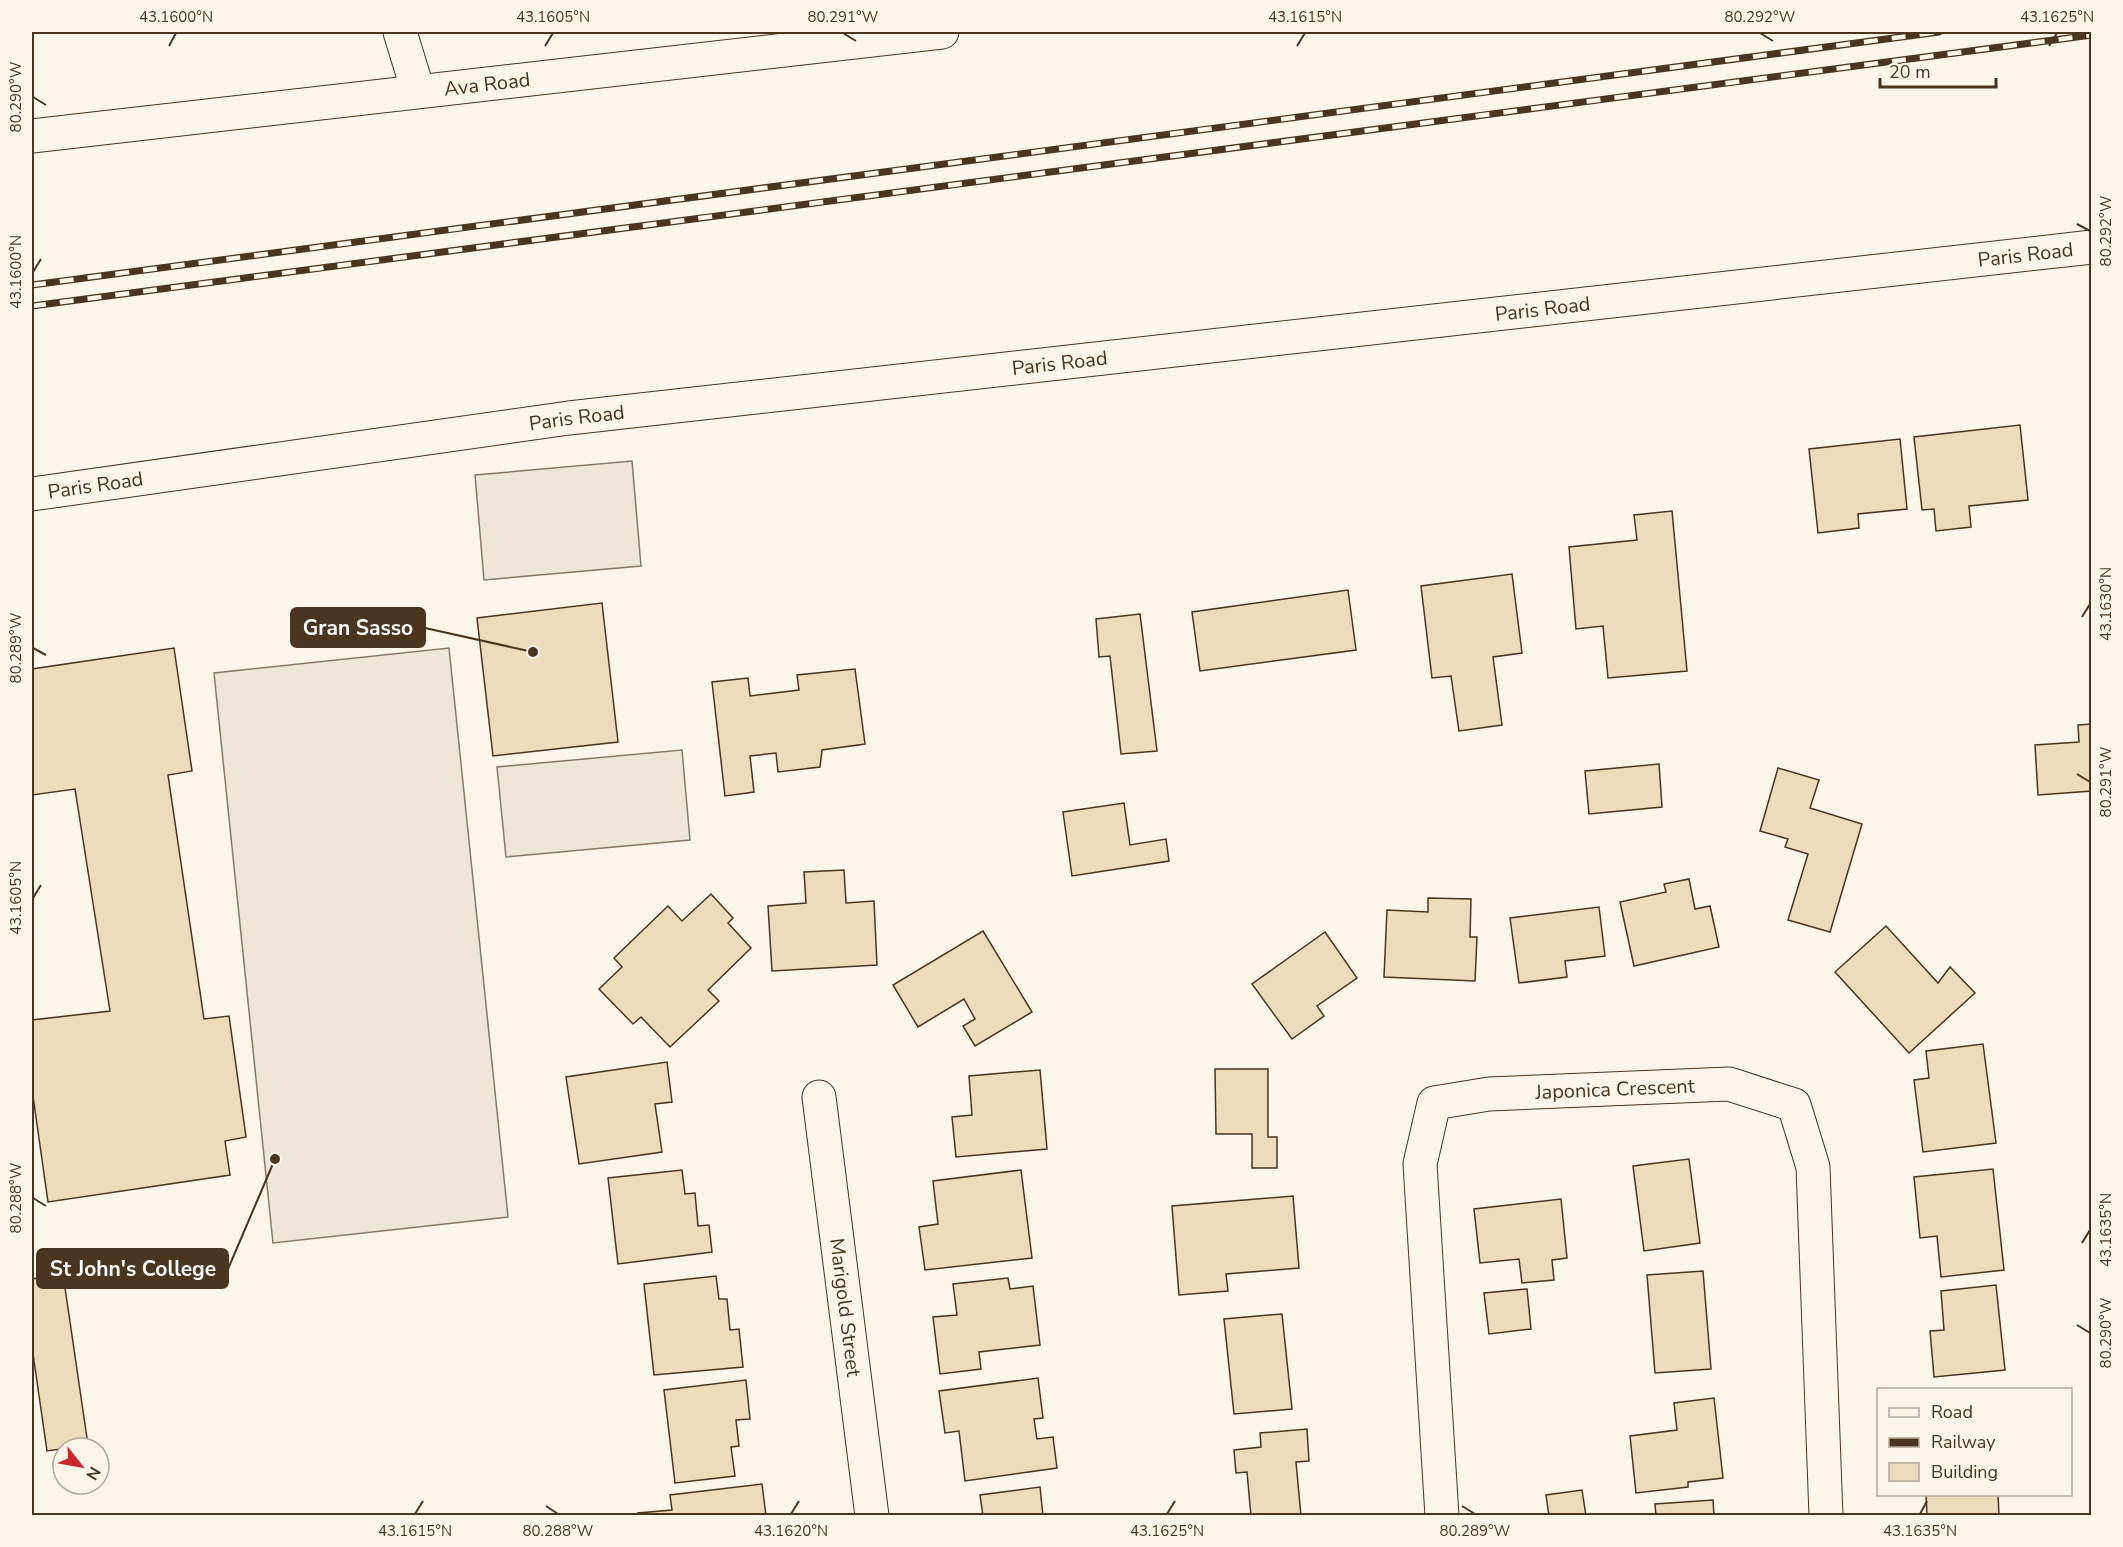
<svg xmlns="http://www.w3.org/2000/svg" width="2123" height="1547" font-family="'Nunito Sans',sans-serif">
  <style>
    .parking { fill: #ede7d9; stroke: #887966; stroke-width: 1.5 }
    .building { fill: #ecdcbc; stroke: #4a3520; stroke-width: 1.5 }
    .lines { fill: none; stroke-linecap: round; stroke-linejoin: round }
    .minor-casing { stroke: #4a3520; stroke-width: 35 }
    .major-casing { stroke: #4a3520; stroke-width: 35 }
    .minor { stroke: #fbf6e9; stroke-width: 33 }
    .major { stroke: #fbf6e9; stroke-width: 33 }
    .rail-casing { stroke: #4a3520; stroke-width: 7 }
    .rail { stroke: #fbf6e9; stroke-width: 4.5; stroke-dasharray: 14; stroke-linecap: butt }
    .ticks { fill: none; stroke: #4a3520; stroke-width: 2 }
    .labels { text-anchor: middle; stroke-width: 4.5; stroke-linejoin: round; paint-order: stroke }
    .street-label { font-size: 20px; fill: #4a3520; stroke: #fbf6e9 }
    .leader { fill: none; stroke: #4a3520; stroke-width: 2 }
    .callout-dot { fill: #4a3520; stroke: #fbf6e9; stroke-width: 2 }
    .callout { fill: #4a3520; stroke: #4a3520; stroke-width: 2 }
    .callout-label { font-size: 21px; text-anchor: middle; font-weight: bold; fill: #fff }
    .neatline { fill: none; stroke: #4a3520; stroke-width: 2 }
    .ticks-label { font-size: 15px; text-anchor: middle; fill: #4a3520 }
  </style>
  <rect width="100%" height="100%" fill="#fbf6e9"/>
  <!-- parking -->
  <g class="parking">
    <path d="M632,461L641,566L484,580L475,475Z"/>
    <path d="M449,648L508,1217L273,1243L214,673Z"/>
    <path d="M682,750L690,840L506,857L497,767Z"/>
  </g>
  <!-- building -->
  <g class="building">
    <path d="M2020,425L2028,500L1969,506L1971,527L1936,531L1934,509L1922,510L1914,437Z"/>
    <path d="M1900,439L1907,509L1858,514L1859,528L1818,533L1809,449Z"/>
    <path d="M1672,511L1687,671L1608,678L1603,626L1576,629L1569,547L1637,540L1634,515Z"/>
    <path d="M1512,574L1522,653L1493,657L1502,725L1459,731L1451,676L1432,678L1421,586Z"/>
    <path d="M1348,590L1356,650L1200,671L1192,612Z"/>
    <path d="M602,603L618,742L493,756L477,618Z"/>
    <path d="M1140,614L1157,751L1121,754L1110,656L1099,657L1096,619Z"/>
    <path d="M174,648L192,771L168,775L204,1019L229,1016L246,1137L225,1141L230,1175L48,1202L32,1089V1020L110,1011L75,789L32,795V669Z"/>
    <path d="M855,669L865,744L822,750L820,767L778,772L776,753L750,756L754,792L725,796L712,682L748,678L750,696L799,690L797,675Z"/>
    <path d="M2092,724V791L2038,795L2035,745L2079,742L2078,725Z"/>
    <path d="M1659,764L1662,807L1589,814L1585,771Z"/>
    <path d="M1778,768L1819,780L1810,808L1862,824L1830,932L1788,920L1808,854L1785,847L1788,839L1760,831Z"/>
    <path d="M1124,803L1130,845L1166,839L1169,861L1072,876L1063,812Z"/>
    <path d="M844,870L846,903L874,901L877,965L772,971L768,906L806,903L804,872Z"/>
    <path d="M1689,879L1695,909L1710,906L1719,947L1634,966L1620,902L1666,892L1664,884Z"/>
    <path d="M711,894L733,918L728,923L751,948L708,990L719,1001L670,1047L641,1017L633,1024L599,989L622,967L614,958L668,906L682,921Z"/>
    <path d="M1428,898L1471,899L1470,937H1477L1475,981L1384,977L1387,910L1428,912Z"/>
    <path d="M1599,907L1605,956L1565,961L1567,977L1519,983L1510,918Z"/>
    <path d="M1886,926L1938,983L1950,967L1975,993L1909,1053L1835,972Z"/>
    <path d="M983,931L1032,1012L975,1046L963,1026L975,1019L964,999L918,1027L893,985Z"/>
    <path d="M1325,932L1357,978L1317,1006L1324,1016L1292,1039L1252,984Z"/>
    <path d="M1983,1044L1996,1143L1923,1152L1914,1080L1929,1078L1926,1051Z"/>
    <path d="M667,1062L672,1102L655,1104L662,1152L579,1164L566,1077Z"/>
    <path d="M1215,1069H1268V1137H1277V1168H1252V1134H1216Z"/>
    <path d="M1040,1070L1047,1149L956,1157L952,1117L972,1115L969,1076Z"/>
    <path d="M1689,1159L1700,1243L1644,1251L1633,1166Z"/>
    <path d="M1993,1169L2004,1270L1941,1277L1937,1236L1920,1238L1914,1177Z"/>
    <path d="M682,1170L685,1194L695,1193L698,1226L709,1225L712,1252L618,1264L608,1178Z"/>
    <path d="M1021,1170L1032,1258L925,1270L919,1227L938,1224L933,1181Z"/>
    <path d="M1293,1196L1299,1268L1226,1274L1228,1291L1179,1295L1172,1206Z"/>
    <path d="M1561,1199L1567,1258L1552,1260L1554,1280L1522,1283L1519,1259L1480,1263L1474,1209Z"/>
    <path d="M1703,1271L1711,1369L1655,1373L1647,1275Z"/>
    <path d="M63,1274L88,1445L47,1451L32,1347V1279Z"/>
    <path d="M716,1276L719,1299H727L730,1330L739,1329L743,1367L654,1375L644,1284Z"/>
    <path d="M1008,1278L1010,1289L1033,1286L1040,1345L979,1352L981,1369L940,1374L933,1317L957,1315L953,1284Z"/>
    <path d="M1996,1285L2005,1370L1934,1377L1930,1331L1944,1330L1941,1291Z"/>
    <path d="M1527,1289L1531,1329L1489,1334L1484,1293Z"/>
    <path d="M1282,1314L1292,1409L1234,1414L1224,1319Z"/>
    <path d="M1038,1378L1043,1418L1034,1419L1037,1439L1053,1437L1057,1468L965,1481L959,1431L945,1433L939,1391Z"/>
    <path d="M746,1380L750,1419L736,1420L739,1446L731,1447L735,1476L675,1483L664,1390Z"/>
    <path d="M1714,1398L1723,1478L1688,1482V1487L1636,1493L1630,1436L1677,1430L1674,1403Z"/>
    <path d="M1307,1429L1309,1461L1296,1462L1301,1516H1251L1247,1472L1236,1473L1234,1450L1261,1447L1260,1433Z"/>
    <path d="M762,1484L766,1516H639L638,1513L672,1510L670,1495Z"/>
    <path d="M1040,1487L1043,1516H983L980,1495Z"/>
    <path d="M1582,1490L1586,1516H1549L1546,1495Z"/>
    <path d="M1926,1494H1998L1999,1516H1927Z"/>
    <path d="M1713,1500L1714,1516H1656L1655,1504Z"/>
  </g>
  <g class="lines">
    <defs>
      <g id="minor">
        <path d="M400,32L418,91"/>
        <path id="s1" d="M32,136L942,32"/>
        <path id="s2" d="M819,1097L872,1516"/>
        <path id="s3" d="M1442,1516L1420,1164L1434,1103L1489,1094L1729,1084L1794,1105L1813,1167L1826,1516"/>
      </g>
      <g id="major">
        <path id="s4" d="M32,494L569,418L2092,247"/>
      </g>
    </defs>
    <!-- minor casing -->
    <use href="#minor" class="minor-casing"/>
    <!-- major casing -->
    <use href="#major" class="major-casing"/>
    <!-- minor -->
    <use href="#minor" class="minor"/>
    <!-- major -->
    <use href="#major" class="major"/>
    <defs>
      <g id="rail">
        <path d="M32,285L1939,32"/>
        <path d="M32,306L2092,35"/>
      </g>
    </defs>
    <!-- rail casing -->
    <use href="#rail" class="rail-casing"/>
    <!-- rail -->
    <use href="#rail" class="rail"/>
  </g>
  <!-- ticks -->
  <path class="ticks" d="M843,33L856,41M1760,33L1773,41M169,46L176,33M545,46L553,33M1297,46L1305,33M2049,46L2057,33M33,97L46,105M2077,224L2090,231M33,272L41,259M2082,617L2090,604M33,648L46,655M2077,774L2090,782M33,898L41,885M33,1198L46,1206M2082,1243L2090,1230M2077,1325L2090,1333M546,1506L558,1514M1462,1506L1475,1514M415,1514L423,1501M791,1514L799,1501M1167,1514L1175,1501M1920,1514L1927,1501"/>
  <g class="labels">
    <!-- street labels -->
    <g class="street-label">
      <text dy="7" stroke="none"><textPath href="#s1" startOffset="458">Ava Road</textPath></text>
      <text dy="7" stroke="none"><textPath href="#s4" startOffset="2008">Paris Road</textPath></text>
      <text dy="7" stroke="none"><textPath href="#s4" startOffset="1522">Paris Road</textPath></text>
      <text dy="7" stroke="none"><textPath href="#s4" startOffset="1036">Paris Road</textPath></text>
      <text dy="7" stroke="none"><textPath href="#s4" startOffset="550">Paris Road</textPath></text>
      <text dy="7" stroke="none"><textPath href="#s4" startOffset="64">Paris Road</textPath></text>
      <text dy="7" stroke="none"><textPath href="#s3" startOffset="597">Japonica Crescent</textPath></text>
      <text dy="7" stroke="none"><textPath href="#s2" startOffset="212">Marigold Street</textPath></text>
    </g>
  </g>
  <!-- callouts -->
  <path class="leader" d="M533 652L425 628M275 1159L228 1269"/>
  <g class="callout-dot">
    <circle cx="533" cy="652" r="6"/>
    <circle cx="275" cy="1159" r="6"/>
  </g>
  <g class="callout">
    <rect x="291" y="608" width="134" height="39" rx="6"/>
    <rect x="37" y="1249" width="191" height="39" rx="6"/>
  </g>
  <g class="callout-label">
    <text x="358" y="635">Gran Sasso</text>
    <text x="133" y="1276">St John's College</text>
  </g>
  <!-- border -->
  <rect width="2123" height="1547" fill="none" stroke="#fbf6e9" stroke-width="66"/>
  <!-- legend -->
  <rect x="1877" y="1388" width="195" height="108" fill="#fbf6e9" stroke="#b4a999" stroke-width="1.5"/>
  <rect x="1889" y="1408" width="30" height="9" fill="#fbf6e9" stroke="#b4a999" stroke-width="1.5"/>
  <text x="1931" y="1418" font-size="18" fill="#4a3520">Road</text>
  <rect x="1889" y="1438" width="30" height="9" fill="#4a3520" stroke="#b4a999" stroke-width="1.5"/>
  <text x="1931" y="1448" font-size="18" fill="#4a3520">Railway</text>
  <rect x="1889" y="1463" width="30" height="18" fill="#ecdcbc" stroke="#b4a999" stroke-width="1.5"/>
  <text x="1931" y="1478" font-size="18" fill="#4a3520">Building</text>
  <!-- north arrow -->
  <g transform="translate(81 1466) rotate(121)"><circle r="28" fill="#fbf6e9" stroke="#b4a999" stroke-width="1.5"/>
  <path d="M0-4.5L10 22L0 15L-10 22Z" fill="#c62828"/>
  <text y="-9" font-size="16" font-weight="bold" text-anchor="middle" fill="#4a3520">N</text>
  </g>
  <!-- scale -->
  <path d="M1880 78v9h116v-9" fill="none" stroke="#4a3520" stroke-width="3"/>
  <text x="1889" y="78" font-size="18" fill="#4a3520" stroke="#fbf6e9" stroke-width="4.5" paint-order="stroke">20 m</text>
  <rect x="33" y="33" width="2057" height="1481" class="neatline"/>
  <g class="ticks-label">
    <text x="176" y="22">43.1600°N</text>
    <text x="553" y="22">43.1605°N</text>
    <text x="843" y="22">80.291°W</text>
    <text x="1305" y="22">43.1615°N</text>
    <text x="1760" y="22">80.292°W</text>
    <text x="2057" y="22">43.1625°N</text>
    <text transform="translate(16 97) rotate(-90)" y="5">80.290°W</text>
    <text transform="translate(2106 231) rotate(-90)" y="5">80.292°W</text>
    <text transform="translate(16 272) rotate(-90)" y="5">43.1600°N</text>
    <text transform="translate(2106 604) rotate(-90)" y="5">43.1630°N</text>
    <text transform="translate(16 648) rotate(-90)" y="5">80.289°W</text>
    <text transform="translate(2106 782) rotate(-90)" y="5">80.291°W</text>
    <text transform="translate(16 898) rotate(-90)" y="5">43.1605°N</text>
    <text transform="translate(16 1198) rotate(-90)" y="5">80.288°W</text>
    <text transform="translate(2106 1230) rotate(-90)" y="5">43.1635°N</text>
    <text transform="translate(2106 1333) rotate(-90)" y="5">80.290°W</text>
    <text x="415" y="1536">43.1615°N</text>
    <text x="558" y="1536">80.288°W</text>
    <text x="791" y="1536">43.1620°N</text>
    <text x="1167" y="1536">43.1625°N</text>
    <text x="1475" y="1536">80.289°W</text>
    <text x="1920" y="1536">43.1635°N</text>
  </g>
</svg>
